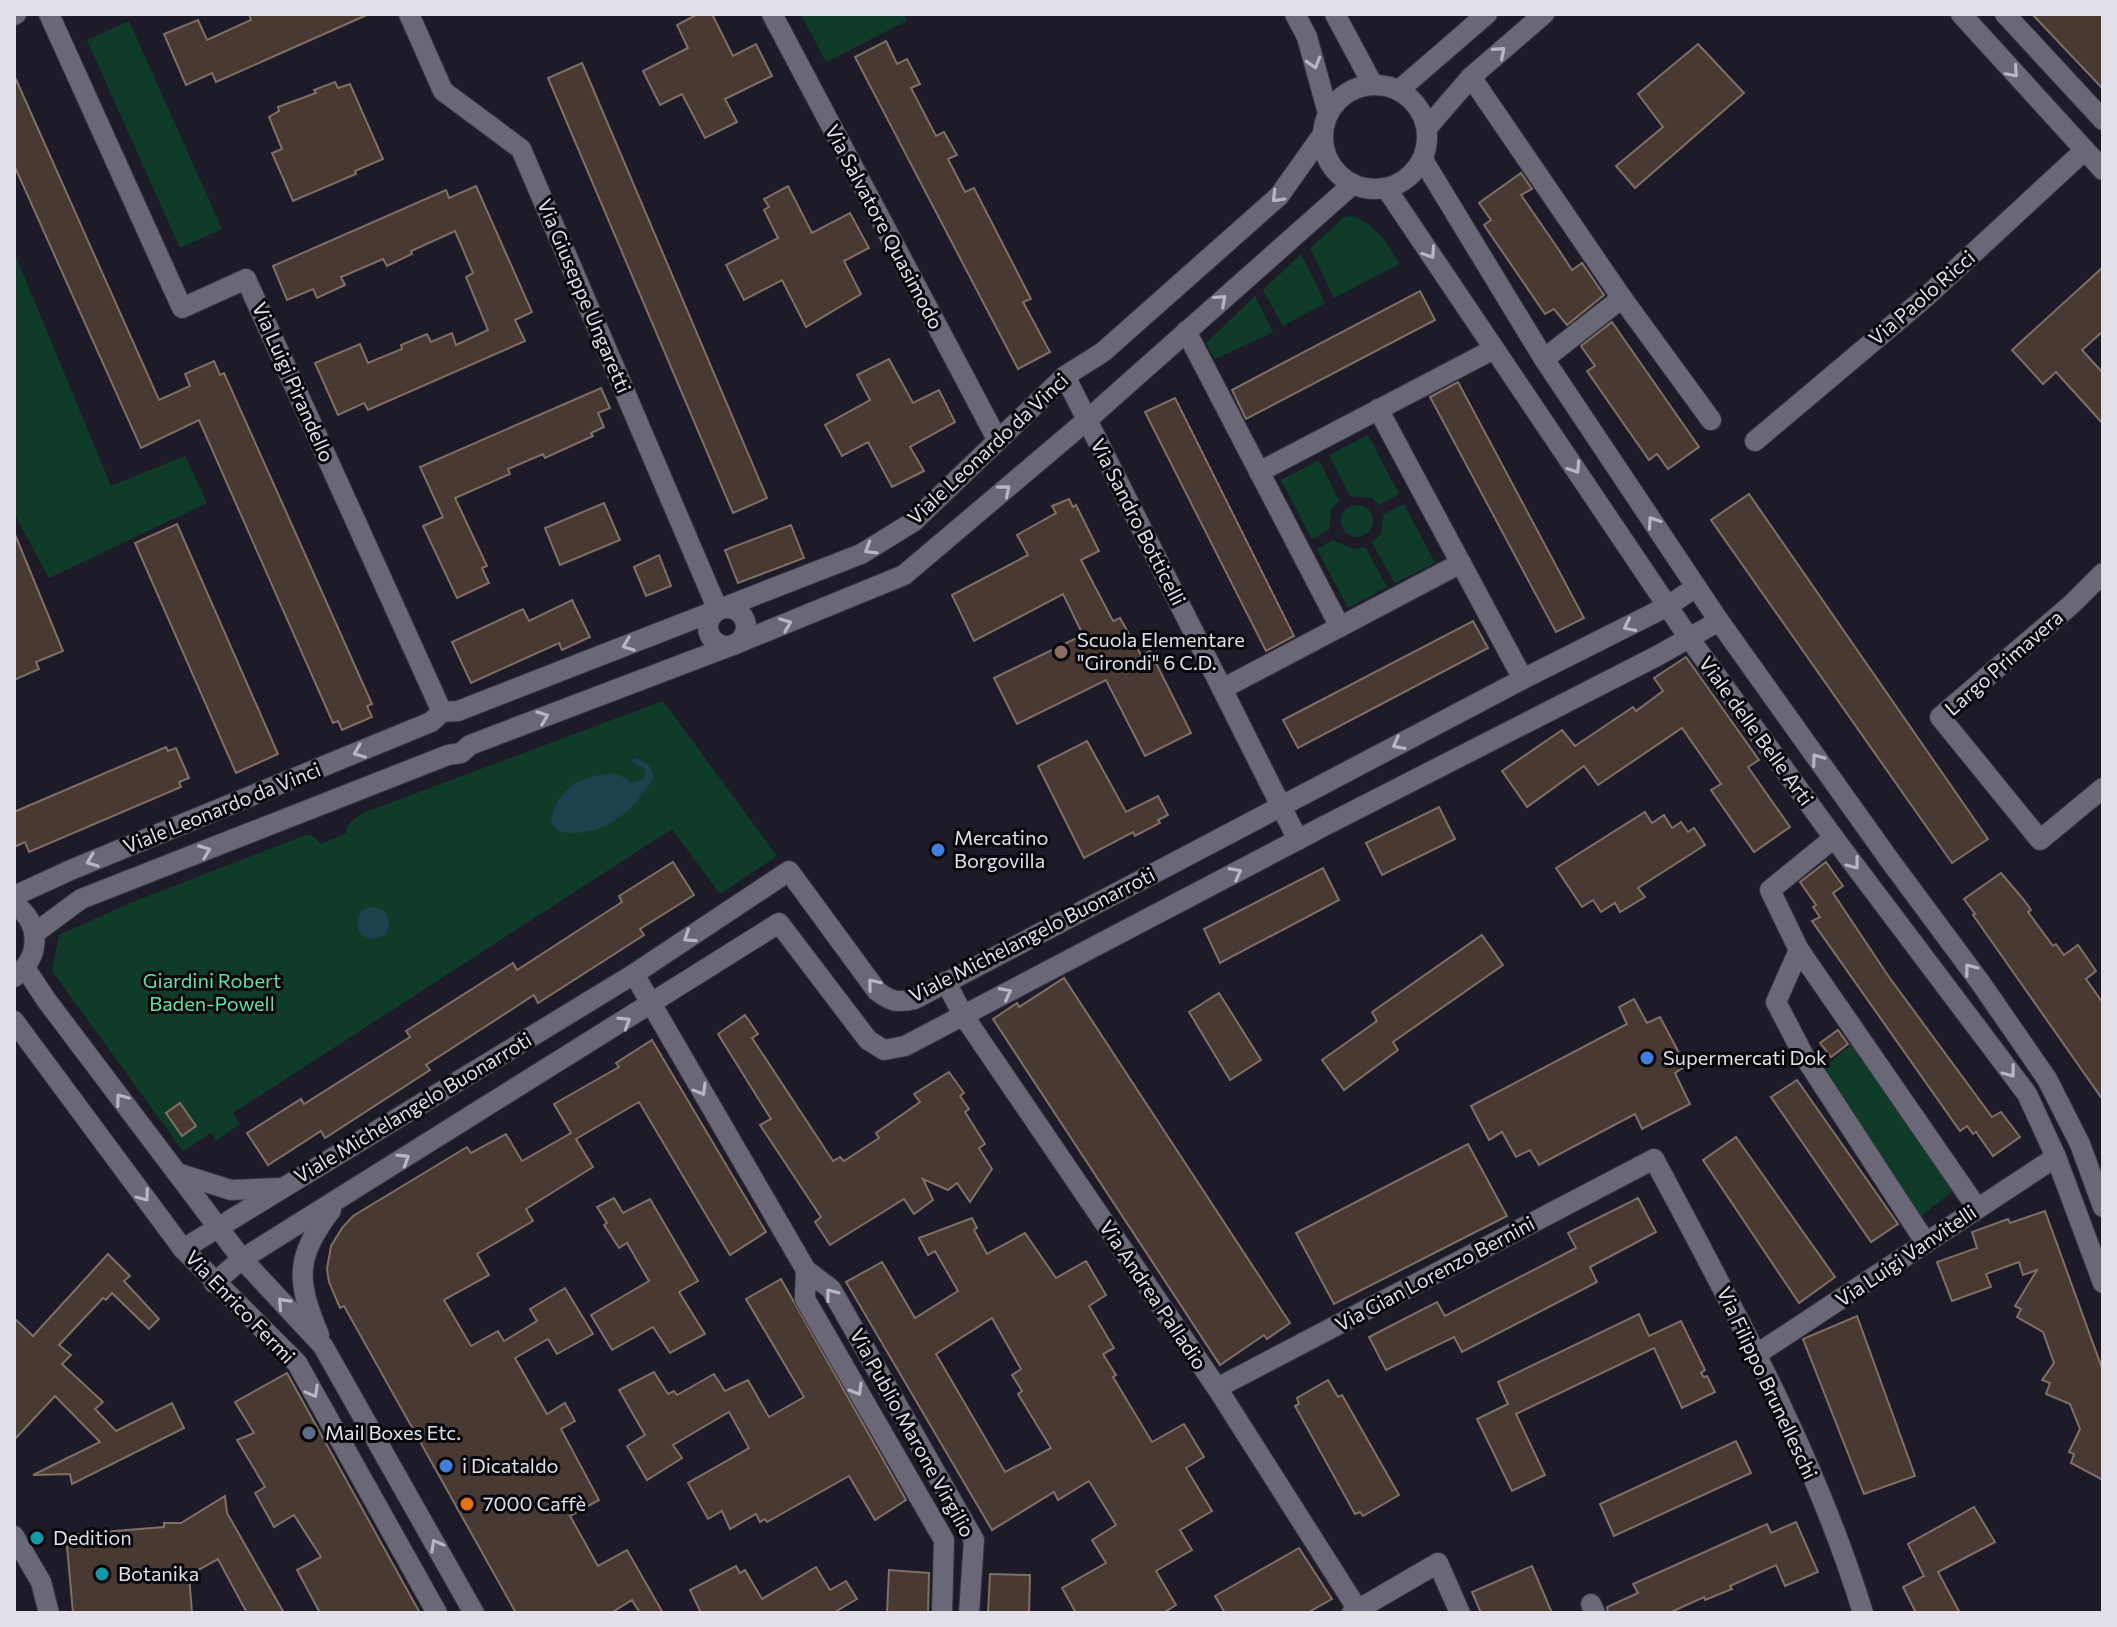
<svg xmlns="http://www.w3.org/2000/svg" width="2117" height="1627" font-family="Commissioner,sans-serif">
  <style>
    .green { fill: #0f3c28 }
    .water { fill: #1c434d }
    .building { fill: #483932; stroke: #806f67; stroke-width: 2; fill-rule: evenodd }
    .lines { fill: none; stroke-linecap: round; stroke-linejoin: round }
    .minor-casing { stroke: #373640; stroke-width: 22 }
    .minor { stroke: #6a6877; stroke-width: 20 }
    .oneway { stroke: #b7b6c1 }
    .education-dot { fill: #8d6e63; stroke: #07060b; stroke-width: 3 }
    .shop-dot { fill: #3f7fe0; stroke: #07060b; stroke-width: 3 }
    .service-dot { fill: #5c6f8a; stroke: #07060b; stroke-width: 3 }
    .food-dot { fill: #e8710a; stroke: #07060b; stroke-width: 3 }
    .culture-dot { fill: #0f9aa8; stroke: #07060b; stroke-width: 3 }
    .labels { text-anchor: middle; stroke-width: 6; stroke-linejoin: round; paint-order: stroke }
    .street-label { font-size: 20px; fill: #e1e0e9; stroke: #07060b }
    .poi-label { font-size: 20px; fill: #e1e0e9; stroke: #07060b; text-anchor: start }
    .park-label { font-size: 20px; fill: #5de3a5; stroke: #07060b }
  </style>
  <rect width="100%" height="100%" fill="#1c1b27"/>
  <!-- green -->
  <g class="green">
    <path d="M801,14H904L907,21L826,62Z"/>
    <path d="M129,21L222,229L180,248L87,40Z"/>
    <path d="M1353,216C1377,226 1387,242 1399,264L1334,298L1310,248L1345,217Z"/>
    <path d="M14,252L111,486L185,456L207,503L49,578L14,513Z"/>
    <path d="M1301,254L1325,303L1283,326L1263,290Z"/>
    <path d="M1255,296L1273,332L1215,359L1206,343Z"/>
    <path d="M1368,435L1399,494L1379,505L1372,498L1350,496L1329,455Z"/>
    <path d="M1319,460L1339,501L1331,509L1329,530L1312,539L1281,480Z"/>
    <path d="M1404,504L1435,563L1395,583L1372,543L1381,534L1384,514Z"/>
    <circle cx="1357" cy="521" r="16"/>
    <path d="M1333,540L1353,549L1365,547L1387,587L1348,608L1317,549Z"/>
    <path d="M663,701L777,856L720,894L672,829L233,1113L240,1124L216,1141L211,1133L183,1151L52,971L59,935L130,903L306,835H311L321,844L346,833C347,821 358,816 368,811Z"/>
    <path d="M1853,1043L1954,1190L1920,1217L1820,1070Z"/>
  </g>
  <!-- water -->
  <g class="water">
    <path d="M634,758C645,760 653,767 653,778C632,814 600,840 558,831L551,821C556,794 575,777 604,775C608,774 612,773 617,774C622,775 628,782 633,784L644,778L646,771C642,765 636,767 632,761Z"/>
    <circle cx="373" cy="923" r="16"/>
  </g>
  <!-- building -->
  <g class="building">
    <path d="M249,14H369L216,82L212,73L186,85L164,34L198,20L207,40L251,20Z"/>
    <path d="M698,14H712L733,56L756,44L772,76L725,99L737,122L705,138L682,94L660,105L643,71L688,48L677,25Z"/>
    <path d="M2032,14H2103V89Z"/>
    <path d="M886,41L897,64L907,59L920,84L911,88L936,136L944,132L957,155L948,159L965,192L974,188L1031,299L1023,302L1050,352L1018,369L855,57Z"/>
    <path d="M1698,44L1744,93L1635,188L1616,166L1663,127L1638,94Z"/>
    <path d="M582,63L767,498L733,513L548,78Z"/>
    <path d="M14,75L159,400L190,386L185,374L214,361L220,375L224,373L372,704L367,706L372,717L342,730L338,721L333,723L199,420L141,448L14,165Z"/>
    <path d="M335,82L338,88L350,84L383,159L355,171L356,174L293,201L272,153L282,149L269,117L279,111L278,107L316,93L314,90Z"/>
    <path d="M1521,173L1532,189L1521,195L1559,250L1572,270L1582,263L1604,295L1567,325L1554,309L1545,314L1484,225L1491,220L1479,203Z"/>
    <path d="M476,186L532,312L515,320L525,341L368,410L364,403L338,415L315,363L360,344L368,363L402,349L401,345L427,334L431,342L452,333L456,345L488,330L466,277L473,273L455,231L411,251L412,254L387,266L383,259L341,277L345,285L317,298L313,289L287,300L273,266L446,190L449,198Z"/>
    <path d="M788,186L812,233L850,213L869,248L844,261L861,294L806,327L782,280L744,300L726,265L778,238L764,210L769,207L764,199Z"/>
    <path d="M2103,267V331L2082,350L2103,373V424L2056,372L2043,384L2012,350Z"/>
    <path d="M1420,291L1435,320L1246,419L1232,390Z"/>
    <path d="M1612,322L1699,447L1668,469L1657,454L1649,460L1587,371L1595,366L1581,346Z"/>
    <path d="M889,359L913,403L939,390L955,422L910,447L924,471L892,487L868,442L842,456L825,425L870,400L857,375Z"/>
    <path d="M1458,382L1584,618L1556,632L1430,397Z"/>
    <path d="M601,388L610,408L598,413L604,427L591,433L593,436L545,458L543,454L508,469L510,474L455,498L487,566L482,568L489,583L457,598L423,526L443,517L420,467Z"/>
    <path d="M1175,398L1294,636L1266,651L1145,412Z"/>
    <path d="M1749,494L1988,839L1952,863L1711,520Z"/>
    <path d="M1069,499L1073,507L1076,505L1099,551L1081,560L1113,621L1120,618L1141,655L1150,651L1191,733L1145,756L1106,680L1017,724L994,678L1083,635L1063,594L974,641L952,595L1028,555L1017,535L1056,513L1052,506Z"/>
    <path d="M604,503L620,540L560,565L545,528Z"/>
    <path d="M177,524L278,754L236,773L135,543Z"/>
    <path d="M791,525L804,558L738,583L725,550Z"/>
    <path d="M14,532L63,651L36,662L39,669L14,680Z"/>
    <path d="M659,555L671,586L646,596L634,567Z"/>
    <path d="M572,600L590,637L562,650L559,643L471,683L452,642L523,609L529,621Z"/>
    <path d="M1473,621L1488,648L1298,748L1283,720Z"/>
    <path d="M1686,657L1759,760L1748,767L1790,827L1754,852L1711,790L1721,784L1682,728L1598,785L1584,766L1527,807L1502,771L1562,730L1575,746L1633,707L1636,711L1663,691L1654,678Z"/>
    <path d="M1087,741L1126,812L1158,796L1168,815L1158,820L1160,823L1135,836L1133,832L1084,858L1038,766Z"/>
    <path d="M166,747L168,751L176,748L189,778L179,782L181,787L29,852L25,842L14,847V812Z"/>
    <path d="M1439,807L1455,839L1382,875L1366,843Z"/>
    <path d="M1645,812L1652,823L1664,815L1672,828L1681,822L1688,832L1694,828L1705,845L1638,888L1645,897L1620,912L1615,903L1601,912L1593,900L1582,907L1556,868Z"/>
    <path d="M673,862L694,895L640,929L644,935L538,1003L534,995L426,1065L430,1070L325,1138L321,1131L268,1165L247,1133L301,1099L304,1104L410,1037L406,1031L513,963L517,970L622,902L619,896Z"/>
    <path d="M1826,862L1843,886L1833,893L1889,977L1992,1117L2001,1112L2020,1137L1993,1156L1976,1132L1973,1134L1967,1126L1960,1131L1812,921L1820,917L1813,907L1816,905L1800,882Z"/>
    <path d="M1323,868L1339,900L1220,963L1204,929Z"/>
    <path d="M2001,873L2024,900L2031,910L2028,912L2053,946L2056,944L2064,955L2078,945L2096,971L2086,979L2103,1003V1100L1973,915L1975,914L1964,899Z"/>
    <path d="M1482,935L1503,965L1393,1042L1398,1050L1344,1090L1322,1060L1377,1021L1372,1012Z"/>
    <path d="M1064,978L1290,1323L1267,1339L1264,1335L1220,1365L993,1019L1017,1003L1019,1007Z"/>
    <path d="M1219,993L1261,1060L1230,1080L1189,1012Z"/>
    <path d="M1634,999L1647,1023L1660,1017L1686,1066L1675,1073L1690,1104L1642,1129L1635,1114L1539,1165L1530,1150L1516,1157L1502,1132L1489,1140L1471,1106L1627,1024L1619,1007Z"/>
    <path d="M745,1015L758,1034L752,1038L833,1161L840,1157L844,1161L879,1138L876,1133L920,1102L914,1094L949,1072L964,1093L960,1096L969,1109L965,1112L985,1144L979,1148L992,1169L970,1202L957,1183L948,1190L923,1179L933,1200L914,1214L904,1199L830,1245L815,1222L821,1217L760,1125L771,1119L718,1034Z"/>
    <path d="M1838,1030L1848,1044L1831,1057L1820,1043Z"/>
    <path d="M652,1040L766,1232L730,1255L639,1102L576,1139L593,1167L526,1209L533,1221L477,1254L489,1275L444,1300L471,1346L498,1331L504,1341L537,1321L530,1309L565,1288L593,1334L557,1354L548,1339L515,1358L547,1414L565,1403L575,1421L561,1429L599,1500L570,1516L598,1566L627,1550L663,1613H640L632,1600L611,1613H516L344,1306L340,1308L329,1282L327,1269L331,1246L342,1228L353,1216L467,1147L471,1153L506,1134L522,1161L571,1133L554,1104L619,1067L616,1063Z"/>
    <path d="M1797,1080L1898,1224L1871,1242L1771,1097Z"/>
    <path d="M180,1103L196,1126L182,1136L166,1113Z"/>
    <path d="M1736,1137L1835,1277L1799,1303L1703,1160Z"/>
    <path d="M1468,1144L1507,1216L1334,1304L1296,1233Z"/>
    <path d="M614,1198L623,1213L650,1199L698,1281L679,1292L705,1334L670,1353L653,1327L612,1350L591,1315L649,1281L627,1243L619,1248L604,1225L607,1223L597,1207Z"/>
    <path d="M1638,1198L1656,1232L1590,1267L1597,1282L1462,1352L1454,1337L1386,1370L1369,1337L1437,1302L1445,1316L1576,1248L1568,1233Z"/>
    <path d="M2045,1211L2103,1371V1480L2071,1463L2074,1454L2069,1452L2080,1429L2070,1404L2046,1394L2050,1383L2042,1380L2054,1363L2043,1332L2017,1317L2021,1309L2015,1306L2037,1270L2023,1275L2019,1262L1986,1274L1991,1287L1952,1301L1937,1262L1977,1248L1972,1232L2008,1219L2010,1223Z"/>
    <path d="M972,1218L977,1228L974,1230L987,1254L1025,1233L1056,1278L1086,1261L1106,1295L1089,1306L1114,1348L1103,1354L1116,1375L1113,1377L1152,1442L1184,1424L1204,1457L1186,1468L1212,1511L1180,1530L1192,1550L1156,1571L1176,1605L1163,1613H1076L1062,1588L1106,1563L1092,1540L1116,1525L1089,1481L1058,1500L1054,1492L992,1530L846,1282L882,1262L915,1318L958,1291L935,1251L928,1255L919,1238ZM992,1318L1021,1369L1012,1375L1022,1391L1018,1394L1051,1448L1005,1472L936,1354Z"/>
    <path d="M108,1254L130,1276L124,1281L159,1319L149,1329L112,1293L106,1300L103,1298L59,1345L71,1355L62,1364L103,1402L95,1409L116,1431L172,1403L184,1428L72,1484L70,1474L33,1475L100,1442L55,1396L14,1440V1318L33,1336Z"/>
    <path d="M781,1279L906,1500L875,1520L849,1476L767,1522L765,1519L760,1522L756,1514L730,1529L722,1511L708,1519L688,1483L749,1448L729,1412L673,1445L682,1458L647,1480L627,1446L645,1435L619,1390L654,1372L668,1394L674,1391L677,1395L714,1374L725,1391L748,1380L769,1417L804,1397L746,1299Z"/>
    <path d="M1639,1314L1649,1336L1681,1321L1705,1370L1701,1373L1704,1377L1707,1376L1715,1392L1682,1408L1654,1348L1516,1414L1545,1475L1512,1491L1477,1419L1508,1404L1498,1382Z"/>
    <path d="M1857,1316L1915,1476L1864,1494L1803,1339Z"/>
    <path d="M287,1373L420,1613H320L297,1570L321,1557L294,1515L274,1527L255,1493L265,1487L237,1440L254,1433L235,1402Z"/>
    <path d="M1328,1380L1338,1397L1342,1395L1399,1495L1363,1516L1360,1512L1355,1514L1295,1406L1299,1404L1297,1398Z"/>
    <path d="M1736,1441L1751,1473L1614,1536L1600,1504Z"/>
    <path d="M225,1496L227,1513L284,1613H247L218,1559L189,1575L192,1613H73L66,1535L164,1527V1523H181Z"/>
    <path d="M1974,1507L1995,1542L1938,1572L1960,1613H1916L1903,1587L1924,1576L1908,1544Z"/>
    <path d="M1796,1522L1818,1572L1785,1586L1776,1565L1730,1586L1732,1589L1705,1600L1704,1597L1669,1613H1608L1607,1607L1638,1593L1633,1584L1767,1524L1771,1533Z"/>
    <path d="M1299,1548L1332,1599L1307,1613H1225L1215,1596Z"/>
    <path d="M736,1566L740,1573L745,1570L762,1599L816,1567L830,1590L846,1581L857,1599L833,1613H701L690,1590Z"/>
    <path d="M1532,1566L1552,1613H1481L1472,1592Z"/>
    <path d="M889,1570L929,1573L928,1613H887Z"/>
    <path d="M990,1574L1030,1575L1029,1613H988Z"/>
  </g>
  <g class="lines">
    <defs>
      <g id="minor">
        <path d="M49,14L182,308L246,279L442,712"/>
        <path d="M409,14L443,91L521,149L718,610"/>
        <path d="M772,14L997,439"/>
        <path d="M1295,14L1307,37L1328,113"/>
        <path d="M1335,14L1373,85"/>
        <path d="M1961,14L2103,170"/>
        <path d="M2005,14L2103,120"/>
        <path d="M14,15L16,14"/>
        <path d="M1471,77L1622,298L1544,359"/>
        <circle cx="1375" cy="137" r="52"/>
        <path d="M1399,90L1487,14"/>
        <path d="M1427,128L1471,77L1544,14"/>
        <path d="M1423,160L1544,359L1719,621L1891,862L1980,982L2047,1079L2080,1144L2103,1207"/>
        <path d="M1386,188L1689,638L1834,838L2027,1094L2056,1157L2103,1283"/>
        <path d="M1622,298L1711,420"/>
        <path d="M1186,331L1340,627"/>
        <path d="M1065,376L1298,840"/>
        <path d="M1378,409L1523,679"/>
        <path d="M1755,441L1927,296L2085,150"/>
        <path d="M1259,472L1494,349"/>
        <path d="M2103,573L2072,604L1940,717L2040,840L2103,788"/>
        <circle cx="727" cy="627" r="19"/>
        <path d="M1222,689L1461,563"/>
        <path d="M1834,838L1770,890L1799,950L1776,1002L1804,1056L1926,1243"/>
        <path d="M14,896L73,869L431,722L442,712L458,711L861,554L913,522L1065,376L1103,352L1279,196L1323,134"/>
        <path d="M14,904C42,923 41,958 14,977"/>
        <path d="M35,933L81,899L448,755L461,753L470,745L733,645L904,575L1087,420L1353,184"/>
        <path d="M1799,950L1977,1208"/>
        <path d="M25,968L47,1001L242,1259L323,1346L474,1613"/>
        <path d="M634,974L806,1270L831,1289L974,1540L969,1613"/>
        <path d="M946,982L963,1015L1217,1388L1358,1610"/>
        <path d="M14,1021L183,1249L297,1363L437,1613"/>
        <path d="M177,1173L231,1190L279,1188"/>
        <path d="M183,1249L634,974L789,871L877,991C891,1002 898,1003 915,999L1523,679L1668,606L1696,587"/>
        <path d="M806,1270L805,1299L944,1540L942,1613"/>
        <path d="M214,1283L242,1259L779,923L868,1040L884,1050L905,1046L1326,825L1657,656L1719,621"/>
        <path d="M319,1335C296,1280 295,1258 331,1210"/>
        <path d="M1757,1354L2056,1157"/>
        <path d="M1217,1388L1654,1159C1732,1306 1814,1453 1863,1613"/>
        <path d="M14,1536L41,1582L49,1613"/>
        <path d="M1591,1604L1595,1613"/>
        <path d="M1352,1613L1438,1563L1460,1613"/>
      </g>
    </defs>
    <!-- minor casing -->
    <use href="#minor" class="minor-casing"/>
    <!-- minor -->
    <use href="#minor" class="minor"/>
  </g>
  <!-- one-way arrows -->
  <defs><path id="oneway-chevron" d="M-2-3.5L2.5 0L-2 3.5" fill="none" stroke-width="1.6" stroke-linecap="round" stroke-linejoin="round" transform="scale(2)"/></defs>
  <g class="oneway">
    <use href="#oneway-chevron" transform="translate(1500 52) rotate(-41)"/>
    <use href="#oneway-chevron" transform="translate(1314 63) rotate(74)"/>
    <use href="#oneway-chevron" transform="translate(2013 72) rotate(48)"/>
    <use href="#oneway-chevron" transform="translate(1277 197) rotate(134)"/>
    <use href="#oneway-chevron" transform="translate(1430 253) rotate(56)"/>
    <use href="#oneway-chevron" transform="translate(1221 300) rotate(-42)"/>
    <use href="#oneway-chevron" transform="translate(1575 468) rotate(56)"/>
    <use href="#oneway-chevron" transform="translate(1005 490) rotate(-40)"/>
    <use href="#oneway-chevron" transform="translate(1653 522) rotate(-124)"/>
    <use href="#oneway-chevron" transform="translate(870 549) rotate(149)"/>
    <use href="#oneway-chevron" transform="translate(786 624) rotate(-22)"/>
    <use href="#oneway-chevron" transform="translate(1629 626) rotate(153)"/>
    <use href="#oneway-chevron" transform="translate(628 645) rotate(159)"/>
    <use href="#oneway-chevron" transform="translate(543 717) rotate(-21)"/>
    <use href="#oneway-chevron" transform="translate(1398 744) rotate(152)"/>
    <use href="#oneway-chevron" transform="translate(359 752) rotate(158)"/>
    <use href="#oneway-chevron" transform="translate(1817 759) rotate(-126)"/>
    <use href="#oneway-chevron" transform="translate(205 851) rotate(-21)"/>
    <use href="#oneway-chevron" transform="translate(92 861) rotate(158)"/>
    <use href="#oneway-chevron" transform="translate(1854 864) rotate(53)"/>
    <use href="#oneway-chevron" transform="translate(1236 873) rotate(-28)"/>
    <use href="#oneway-chevron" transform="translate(689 937) rotate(146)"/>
    <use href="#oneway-chevron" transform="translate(1970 969) rotate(-127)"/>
    <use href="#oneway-chevron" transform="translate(873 984) rotate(-129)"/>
    <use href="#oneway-chevron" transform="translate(1006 993) rotate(-27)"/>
    <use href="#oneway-chevron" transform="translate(625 1022) rotate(-32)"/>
    <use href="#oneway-chevron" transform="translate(2010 1072) rotate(53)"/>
    <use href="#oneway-chevron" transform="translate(701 1090) rotate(60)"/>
    <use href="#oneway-chevron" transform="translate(121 1099) rotate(-127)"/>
    <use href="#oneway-chevron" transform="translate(404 1159) rotate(-32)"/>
    <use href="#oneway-chevron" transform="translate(144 1196) rotate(53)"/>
    <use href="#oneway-chevron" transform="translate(831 1294) rotate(-128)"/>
    <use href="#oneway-chevron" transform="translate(283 1303) rotate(-133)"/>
    <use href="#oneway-chevron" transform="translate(857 1390) rotate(60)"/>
    <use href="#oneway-chevron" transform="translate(313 1392) rotate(61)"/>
    <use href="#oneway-chevron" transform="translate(436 1545) rotate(-119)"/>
  </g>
  <!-- markers -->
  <circle class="education-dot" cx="1061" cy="652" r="8"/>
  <g class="shop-dot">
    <circle cx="938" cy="850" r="8"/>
    <circle cx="1647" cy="1058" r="8"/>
    <circle cx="446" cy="1466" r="8"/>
  </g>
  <circle class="service-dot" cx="309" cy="1433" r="8"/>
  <circle class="food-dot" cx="467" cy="1504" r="8"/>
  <g class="culture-dot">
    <circle cx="37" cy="1538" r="8"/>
    <circle cx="102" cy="1574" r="8"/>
  </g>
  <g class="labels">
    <!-- street labels -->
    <g class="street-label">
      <text transform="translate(884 227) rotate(62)" y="7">Via Salvatore Quasimodo</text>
      <text transform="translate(584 296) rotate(67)" y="7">Via Giuseppe Ungaretti</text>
      <text transform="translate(1922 298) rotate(-41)" y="7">Via Paolo Ricci</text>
      <text transform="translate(293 382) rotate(66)" y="7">Via Luigi Pirandello</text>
      <text transform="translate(988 449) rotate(-43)" y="7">Viale Leonardo da Vinci</text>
      <text transform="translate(1138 522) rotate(63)" y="7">Via Sandro Botticelli</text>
      <text transform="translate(2004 663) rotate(-41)" y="7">Largo Primavera</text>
      <text transform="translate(1756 731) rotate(54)" y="7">Viale delle Belle Arti</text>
      <text transform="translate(222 808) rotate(-22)" y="7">Viale Leonardo da Vinci</text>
      <text transform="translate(1032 935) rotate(-27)" y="7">Viale Michelangelo Buonarroti</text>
      <text transform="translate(413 1108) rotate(-31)" y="7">Viale Michelangelo Buonarroti</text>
      <text transform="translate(1906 1256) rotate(-34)" y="7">Via Luigi Vanvitelli</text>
      <text transform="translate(1435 1274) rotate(-28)" y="7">Via Gian Lorenzo Bernini</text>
      <text transform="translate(1153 1295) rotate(56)" y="7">Via Andrea Palladio</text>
      <text transform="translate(240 1307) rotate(46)" y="7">Via Enrico Fermi</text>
      <text transform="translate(1767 1383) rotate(65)" y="7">Via Filippo Brunelleschi</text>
      <text transform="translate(912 1433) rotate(61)" y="7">Via Publio Marone Virgilio</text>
    </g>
    <!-- poi labels -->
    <g class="poi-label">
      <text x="1077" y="647">Scuola Elementare<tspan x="1077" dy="23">"Girondi" 6 C.D.</tspan></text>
      <text x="954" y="845">Mercatino<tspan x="954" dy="23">Borgovilla</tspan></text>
      <text x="1663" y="1065">Supermercati Dok</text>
      <text x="325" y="1440">Mail Boxes Etc.</text>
      <text x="462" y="1473">i Dicataldo</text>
      <text x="483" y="1511">7000 Caffè</text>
      <text x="53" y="1545">Dedition</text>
      <text x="118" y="1581">Botanika</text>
    </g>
    <!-- park labels -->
    <g class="park-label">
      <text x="212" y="988">Giardini Robert<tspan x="212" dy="23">Baden-Powell</tspan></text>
    </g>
  </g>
  <!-- border -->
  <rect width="2117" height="1627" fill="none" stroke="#e1e0e9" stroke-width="32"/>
</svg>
